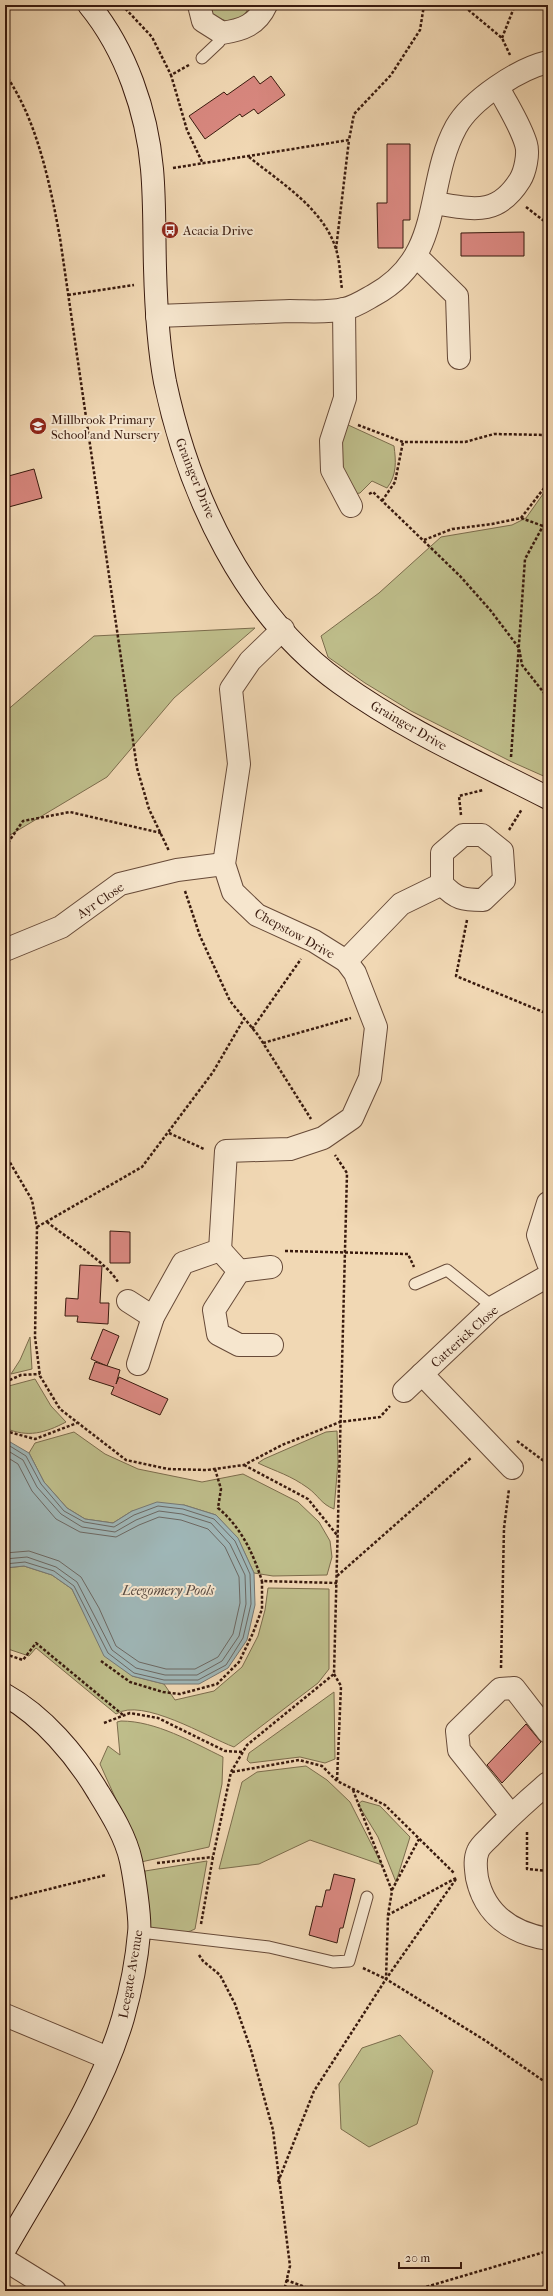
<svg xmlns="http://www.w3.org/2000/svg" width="553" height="2296" font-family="'IM FELL French Canon',serif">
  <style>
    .green { fill: #bebd8a; stroke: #7c6c4c }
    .water { fill: #9fb7b8; stroke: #767874 }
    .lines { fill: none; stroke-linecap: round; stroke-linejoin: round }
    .shore { stroke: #6c6863; stroke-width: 1 }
    .building { fill: #d98880; stroke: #391a0e }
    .lane-casing { stroke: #674a38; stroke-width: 13 }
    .street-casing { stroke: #674a38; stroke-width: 24 }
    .secondary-casing { stroke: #391a0e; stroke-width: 24 }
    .path { stroke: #391a0e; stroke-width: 2.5; stroke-dasharray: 3 2; stroke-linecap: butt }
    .lane { stroke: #f6e6ce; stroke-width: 11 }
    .street { stroke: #f6e6ce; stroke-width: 22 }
    .secondary { stroke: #f6e6ce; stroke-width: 22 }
    .labels { text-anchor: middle; stroke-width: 4; stroke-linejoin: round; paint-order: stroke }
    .poi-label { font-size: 13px; fill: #391a0e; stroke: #f6e6ce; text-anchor: start }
    .street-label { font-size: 13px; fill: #391a0e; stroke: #f6e6ce }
    .water-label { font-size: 14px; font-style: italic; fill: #584941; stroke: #f6e6ce }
  </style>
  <rect width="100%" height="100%" fill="#f1d8b4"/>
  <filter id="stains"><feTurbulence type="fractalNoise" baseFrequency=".005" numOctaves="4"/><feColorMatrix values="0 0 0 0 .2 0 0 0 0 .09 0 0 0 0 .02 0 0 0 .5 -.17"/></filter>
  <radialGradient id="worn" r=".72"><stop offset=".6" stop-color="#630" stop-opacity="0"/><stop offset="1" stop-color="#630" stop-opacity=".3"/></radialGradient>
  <!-- green -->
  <g class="green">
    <path d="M210,5H238L248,9L243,17L229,22L213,16Z"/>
    <path d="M346,424L394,446C396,461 397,475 387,488L372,481L360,493L354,494L340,470L341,426Z"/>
    <path d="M548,487V778L512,762L411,711L365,683L328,657L321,636L379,593L441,537L512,525L526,518Z"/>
    <path d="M255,628L174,698L107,777L5,838V712L94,636Z"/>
    <path d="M30,1337L32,1369L11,1374L20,1360Z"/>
    <path d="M35,1379L51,1406L66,1422C45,1433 28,1438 5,1428V1387Z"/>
    <path d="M337,1431L338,1463L334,1509C321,1504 319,1496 308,1488C290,1475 277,1472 258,1463L264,1459L326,1432Z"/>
    <path d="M74,1432L105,1454L138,1469L202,1482L243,1474L298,1502L319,1522L330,1541L332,1557L327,1575L273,1576L254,1573L238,1539L216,1515L184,1505L132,1511L113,1523L85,1519L67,1508L44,1482L29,1453L35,1443Z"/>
    <path d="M24,1566L52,1575L72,1589L85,1615L132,1676L164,1684L175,1700L214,1691L242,1667L258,1636L265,1610L268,1588L329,1589V1669L318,1683L234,1747C207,1737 142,1697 116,1714L36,1648L29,1656L5,1648V1568Z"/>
    <path d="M334,1692L335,1759L325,1763L300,1757L250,1763L247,1760L249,1753Z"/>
    <path d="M121,1721C156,1721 192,1742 223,1757L222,1784L209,1847L141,1862L138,1848L100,1764L108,1746L120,1755L117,1722Z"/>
    <path d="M306,1766L327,1780L350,1802L382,1865L310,1840L259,1864L219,1869L242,1782L257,1772Z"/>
    <path d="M362,1801L380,1806L410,1837L396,1882L378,1837L358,1804Z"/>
    <path d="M207,1861L195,1929C183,1936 164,1932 151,1928L148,1919L145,1871Z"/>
    <path d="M400,2035L433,2071L417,2124L369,2147L341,2129L339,2084L362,2048Z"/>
  </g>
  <!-- water -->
  <path class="water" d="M5,1439L29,1453L44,1482L67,1508L85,1519L113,1523L132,1511L157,1502L184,1505L216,1515L238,1538L254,1573L255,1605L247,1640L228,1668L199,1684H164L132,1676L104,1656L72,1589L52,1575L24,1566L5,1568Z"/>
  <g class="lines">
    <!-- shore -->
    <g class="shore">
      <path d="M5,1443L26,1456L41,1484L64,1511L84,1522L114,1527L134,1515L158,1506L183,1509L214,1519L235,1541L250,1574L251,1604L243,1638L226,1665L198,1680H164L134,1673L108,1653L74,1586L54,1571L25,1562L5,1564"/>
      <path d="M5,1449L23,1460L37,1487L61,1514L82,1527L115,1532L136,1520L159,1511L182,1514L211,1523L230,1544L245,1575L246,1604L239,1636L222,1661L197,1675H165L136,1668L112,1650L77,1582L56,1567L27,1557L5,1559"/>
      <path d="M5,1456L18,1464L32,1491L56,1519L80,1532L116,1537L139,1525L159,1517L181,1520L208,1529L225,1547L239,1577L240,1603L233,1634L218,1657L195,1669H166L139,1662L116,1646L99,1608L81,1577L59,1561L29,1551L5,1553"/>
    </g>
  </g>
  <!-- building -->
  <g class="building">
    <path d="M254,76L260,84L271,76L285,95L258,114L254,109L242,117L240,114L205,139L189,116L224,92L227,95Z"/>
    <path d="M387,144H410V220H403V248H378L377,203H387Z"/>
    <path d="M524,232V256H461V233Z"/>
    <path d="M34,469L42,498L5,508V477Z"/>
    <path d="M110,1231L130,1232V1263H110Z"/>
    <path d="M80,1265L102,1266L100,1303H109L108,1324L77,1322L78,1316H65L66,1298L78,1299Z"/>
    <path d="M103,1329L119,1336L107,1366L91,1359Z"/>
    <path d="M95,1362L120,1370L116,1384L119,1377L168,1399L160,1415L111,1394L114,1387L89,1379Z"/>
    <path d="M526,1724L541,1742L502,1783L487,1765Z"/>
    <path d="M334,1874L355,1879L343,1928H340L337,1943L309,1935L316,1906L322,1907L326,1890H330Z"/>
  </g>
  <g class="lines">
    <defs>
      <g id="lane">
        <path d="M202,58L219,42L222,33"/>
        <path d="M415,1284L447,1270L493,1307"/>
        <path d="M140,1932L269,1947L333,1962L349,1961L367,1897"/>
      </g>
      <g id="street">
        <path d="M199,5L203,21L222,33C242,30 257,25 266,5"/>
        <path d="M434,203C473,209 497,217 520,180C525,172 529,154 526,144C520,124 507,105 498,87"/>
        <path d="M416,256L457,296L459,358"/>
        <path d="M344,309L345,398L331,441L332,470L351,506"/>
        <path d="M157,316C202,314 246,313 290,311C307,311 328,313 344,309C355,307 365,300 374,295C445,256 424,186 456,127C471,100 518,69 548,62"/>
        <path d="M463,835H482L502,851L504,880L483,900C463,900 456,899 442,884V853Z"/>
        <path d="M5,950L61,927L120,884L177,870L224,864"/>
        <path d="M346,961L401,904L442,884"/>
        <path d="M548,1203L538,1235L548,1263"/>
        <path d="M220,1250L239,1271L214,1310L218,1334L239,1345H272"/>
        <path d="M239,1271L271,1267"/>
        <path d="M128,1301L153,1317"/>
        <path d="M138,1364L153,1317L183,1263L220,1250L226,1151L290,1149L323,1138L352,1118L370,1078L376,1027L355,973L346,961L314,941L257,915L233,892L224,864L239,764L231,689L250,661L283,629"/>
        <path d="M422,1374L512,1468"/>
        <path d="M404,1391L493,1307L548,1276"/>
        <path d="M548,1783C528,1800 508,1818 490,1837C486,1841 480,1846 478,1851C474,1860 476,1869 477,1878C485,1915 512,1933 548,1939"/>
        <path d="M511,1815L459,1750L457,1731L500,1689L514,1688L548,1732"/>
        <path d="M5,2015L108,2058"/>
        <path d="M5,2260L55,2291"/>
      </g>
      <g id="secondary">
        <path d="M89,5C126,50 147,112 152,169C155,202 154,235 155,268C156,306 158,345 165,382C189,495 244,614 340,683C405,730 478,762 548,798"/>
        <path d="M5,1695C43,1716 76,1755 98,1792C111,1813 126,1837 131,1861C134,1875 141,1920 139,1933C137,1958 130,1993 123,2018C100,2097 46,2177 5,2249"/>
      </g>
    </defs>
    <!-- lane casing -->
    <use href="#lane" class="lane-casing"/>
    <!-- street casing -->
    <use href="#street" class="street-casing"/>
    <!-- secondary casing -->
    <use href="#secondary" class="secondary-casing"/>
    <!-- path -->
    <g class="path">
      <path d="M122,5L152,37L171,75"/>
      <path d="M424,6L466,8L502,38L510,55"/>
      <path d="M502,38L515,5"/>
      <path d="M189,65L171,75L187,130L203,164"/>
      <path d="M5,74C37,119 50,184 60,238L137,768L149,809L169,851"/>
      <path d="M249,157C281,183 323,208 336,249C340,262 340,276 342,289"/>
      <path d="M173,168L349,140L354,114L391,75L420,30L424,5"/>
      <path d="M526,207L548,224"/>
      <path d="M336,249L349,140"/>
      <path d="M68,295L134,285"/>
      <path d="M358,425L403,442H465L494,434L548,435"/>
      <path d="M369,494L373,492L460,576L491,611L519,648L522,665L548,698"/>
      <path d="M382,501L395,482L403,442"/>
      <path d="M521,518L548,483"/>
      <path d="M424,540L452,529L492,524L521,518L543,526"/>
      <path d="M511,757L525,559L543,526L548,520"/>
      <path d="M461,815L459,796L483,790"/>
      <path d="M509,830L522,809"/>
      <path d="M5,847L23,821L70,812L161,833"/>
      <path d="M185,891L200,936L230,1001L258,1035L311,1119"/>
      <path d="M467,920L456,976L548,1014"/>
      <path d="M252,1029L301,959"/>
      <path d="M263,1043L351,1018"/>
      <path d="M169,1133L204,1149"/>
      <path d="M5,1154L32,1200L37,1227L35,1337L40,1376L60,1409L126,1460L168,1469L207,1470L244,1465L282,1445L340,1422L380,1417L390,1406"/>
      <path d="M47,1222C66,1237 107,1263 118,1282"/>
      <path d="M37,1227L142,1167L213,1072L244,1019"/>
      <path d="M285,1251L408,1254L414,1267"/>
      <path d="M5,1382L21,1375L40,1374"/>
      <path d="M5,1431L35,1439L77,1423"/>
      <path d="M517,1441L548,1464"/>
      <path d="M244,1465L308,1499L337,1535"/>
      <path d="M215,1469L221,1489L218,1508C241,1527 253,1553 262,1581"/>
      <path d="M337,1576L472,1457"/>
      <path d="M5,1654L23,1660L36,1643L123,1715"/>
      <path d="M101,1661L130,1682L163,1692L180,1694L217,1684L239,1662L253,1633L262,1609V1581L337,1583"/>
      <path d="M501,1668L504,1528L509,1489"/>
      <path d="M334,1674L341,1686L337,1781"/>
      <path d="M104,1723L130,1713L158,1718L225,1751L243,1752"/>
      <path d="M232,1772L299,1760L322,1766L337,1781L385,1805L455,1874"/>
      <path d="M353,1790L392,1891L388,1915"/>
      <path d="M527,1832V1869L548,1871"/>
      <path d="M157,1863L213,1857"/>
      <path d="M456,1878L388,1915L386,1979L486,2041L548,2084"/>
      <path d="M392,1890L419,1839"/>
      <path d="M5,1900L106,1875"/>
      <path d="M201,1924L213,1857L231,1772L247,1745L334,1674L347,1173L335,1155"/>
      <path d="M199,1955L203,1961L220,1975L235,2004L251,2050L273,2130L290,2266L284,2291"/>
      <path d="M363,1968L386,1979"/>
      <path d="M278,2182L314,2091L386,1979L456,1879"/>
      <path d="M286,2280L316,2291"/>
      <path d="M412,2291L548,2251"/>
    </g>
    <!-- lane -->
    <use href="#lane" class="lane"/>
    <!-- street -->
    <use href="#street" class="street"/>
    <!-- secondary -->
    <use href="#secondary" class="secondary"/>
  </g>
  <!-- icons -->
  <defs>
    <symbol id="bus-disc" viewBox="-11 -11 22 22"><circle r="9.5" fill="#8f2418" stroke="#f6e6ce"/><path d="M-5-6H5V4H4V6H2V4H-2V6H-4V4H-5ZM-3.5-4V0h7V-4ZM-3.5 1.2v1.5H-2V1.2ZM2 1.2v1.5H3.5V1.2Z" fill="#fff"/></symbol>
    <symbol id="school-disc" viewBox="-11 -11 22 22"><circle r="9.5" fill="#8f2418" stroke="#f6e6ce"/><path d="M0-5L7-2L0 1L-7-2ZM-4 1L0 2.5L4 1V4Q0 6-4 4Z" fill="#fff"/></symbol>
  </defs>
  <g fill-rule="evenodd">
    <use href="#bus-disc" x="160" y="220" width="20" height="20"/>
    <use href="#school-disc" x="28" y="416" width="20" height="20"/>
  </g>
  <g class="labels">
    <!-- poi labels -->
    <g class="poi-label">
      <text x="183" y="235">Acacia Drive</text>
      <text x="51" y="424">Millbrook Primary<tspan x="51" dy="15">School and Nursery</tspan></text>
    </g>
    <!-- street labels -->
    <g class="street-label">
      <text transform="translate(196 478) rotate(68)" y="5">Grainger Drive</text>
      <text transform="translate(409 725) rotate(30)" y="5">Grainger Drive</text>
      <text transform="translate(100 900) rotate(-34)" y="5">Ayr Close</text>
      <text transform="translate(295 933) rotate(29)" y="5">Chepstow Drive</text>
      <text transform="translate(464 1336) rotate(-42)" y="5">Catterick Close</text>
      <text transform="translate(130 1974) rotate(-80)" y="5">Leegate Avenue</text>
    </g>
    <!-- water labels -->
    <g class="water-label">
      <text x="168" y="1595">Leegomery Pools</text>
    </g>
  </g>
  <!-- margin -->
  <rect width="553" height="2296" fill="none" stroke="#f1d8b4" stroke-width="20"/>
  <rect x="6" y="6" width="541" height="2284" fill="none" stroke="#391a0e" stroke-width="2"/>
  <rect x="10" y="10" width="533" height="2276" fill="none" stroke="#391a0e"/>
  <!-- scale -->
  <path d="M399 2262v6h62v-6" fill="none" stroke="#391a0e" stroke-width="2"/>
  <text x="405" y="2262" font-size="12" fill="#391a0e" stroke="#f6e6ce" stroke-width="3" paint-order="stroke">20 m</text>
  <rect width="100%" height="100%" filter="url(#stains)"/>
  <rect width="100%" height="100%" fill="url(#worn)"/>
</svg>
